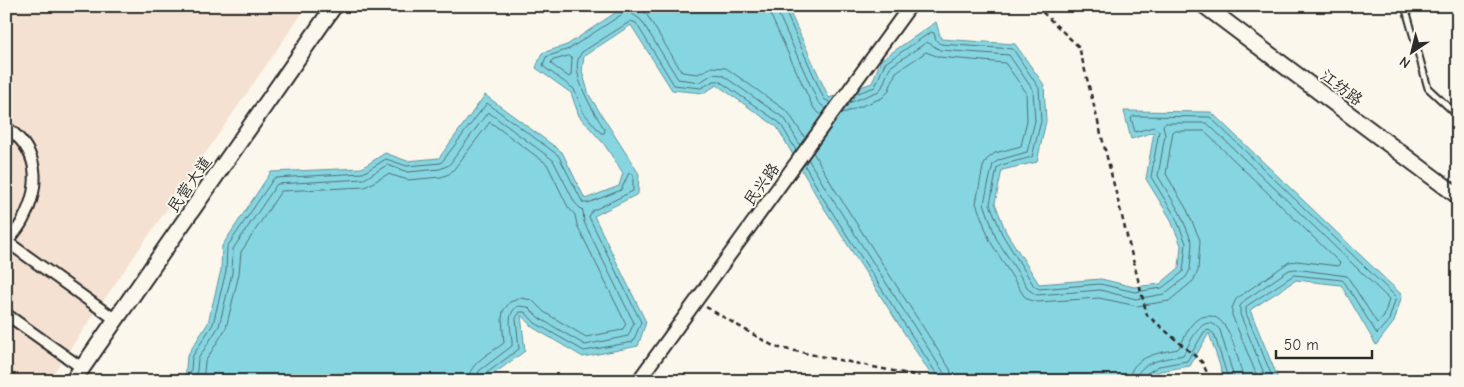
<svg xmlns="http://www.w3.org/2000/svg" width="1464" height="387" font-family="'Comic Neue','LXGW WenKai TC',sans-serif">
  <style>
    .built { fill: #f4e1d2 }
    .water { fill: #86d6e2; stroke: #629299 }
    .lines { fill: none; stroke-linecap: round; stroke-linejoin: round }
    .shore { stroke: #4f6f74; stroke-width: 1 }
    .service-casing { stroke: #2b2b2b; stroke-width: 9 }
    .minor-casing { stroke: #2b2b2b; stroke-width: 14 }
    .tertiary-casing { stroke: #2b2b2b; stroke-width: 16 }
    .secondary-casing { stroke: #2b2b2b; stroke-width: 19 }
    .path { stroke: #2b2b2b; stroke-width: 2.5; stroke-dasharray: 5 4; stroke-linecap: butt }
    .service { stroke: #fbf7ec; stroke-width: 5 }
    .minor { stroke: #fbf7ec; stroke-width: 10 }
    .tertiary { stroke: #fbf7ec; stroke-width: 12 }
    .secondary { stroke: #fbf7ec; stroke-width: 15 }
    .labels { text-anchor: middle; stroke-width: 4; stroke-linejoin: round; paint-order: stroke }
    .street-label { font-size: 16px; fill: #2b2b2b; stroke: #fbf7ec }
  </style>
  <rect width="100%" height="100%" fill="#fbf7ec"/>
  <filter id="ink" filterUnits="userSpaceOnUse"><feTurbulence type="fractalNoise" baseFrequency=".02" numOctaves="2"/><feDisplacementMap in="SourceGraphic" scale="10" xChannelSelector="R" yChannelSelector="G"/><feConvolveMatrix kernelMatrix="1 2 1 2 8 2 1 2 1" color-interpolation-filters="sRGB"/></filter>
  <g filter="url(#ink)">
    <!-- built -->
    <path class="built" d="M6,6H307L48,381H6Z"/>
    <!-- water -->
    <path class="water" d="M622,6H787L829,98L872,83L881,60L936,22L941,39L1015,44L1044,85L1046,121L1037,162L1002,170L995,203L1006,232L1039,284L1101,279L1134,287L1160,284L1179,268L1181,245L1170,218L1146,179L1154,132L1131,139L1124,111L1211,112L1402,295L1394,322L1376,345L1341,285L1296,280L1250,310L1279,381H1225L1209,333L1190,366L1160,371L1144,381H935L819,200L777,127L717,85L703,93L672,90L631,25L584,56L582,71L589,95L639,174L638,194L594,216L646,322L638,346L583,357L532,327L521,315L525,351L484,381H185L187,356L208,323L221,270L222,246L271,172L362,168L385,153L407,161L439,158L485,95L562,152L585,199L619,186L623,173L604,144L579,116L571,93L536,68L542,53L567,45L618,11Z"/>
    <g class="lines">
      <!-- shore -->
      <g class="shore">
        <path d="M625,6V10L621,15L569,49L546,57L543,65L544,67L574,89L584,113L601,133H604L605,130C595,113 566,71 582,52L631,21L636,23L674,85L701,88L714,81H719L780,123L796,150"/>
        <path d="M632,6L631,13L641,20L678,79L700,82L713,74L722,75L785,119L800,145"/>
        <path d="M639,6L647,15L682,72L698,74L712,67L726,68L788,112L805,138"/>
        <path d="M769,6L771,16L812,105L816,111L822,115"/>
        <path d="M777,6L778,13L818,102L826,109"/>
        <path d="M783,6L824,99L831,103"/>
        <path d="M569,56L572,58L571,75L569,77L551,64L552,61Z"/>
        <path d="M855,94L875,87L885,63L931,32L934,33L936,40L940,44L1013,49L1039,88L1041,121L1032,157L1001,165L997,168L990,204L1002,234L1034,286L1039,289L1100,284L1135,292L1162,288L1183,272L1186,243L1175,216L1151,177L1159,131L1153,127L1135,132L1131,118L1134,116L1210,117L1396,297L1389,320L1377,334L1345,283L1342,280L1294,275L1248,305L1246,308V313L1274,381"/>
        <path d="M849,103L879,91L882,87L890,67L927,42L940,50L1009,55L1033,90L1035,121L1027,152L999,160L993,164L984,203L996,238L1029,290L1037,295L1100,290L1136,299L1164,294L1186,277L1190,270L1192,242L1180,213L1158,176L1165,135L1163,125L1165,123H1207L1389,299L1384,317L1377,323L1347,276L1295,269L1289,270L1245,300L1240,306V314L1267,381"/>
        <path d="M841,114L882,98L888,92L896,72L926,52L939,57L1005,63L1026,92L1027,120L1021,146L995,153L987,159L983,167L976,203L990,241L1024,296L1030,300L1038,302L1099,298L1137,306L1169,301L1193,281L1198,271L1200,240L1187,210L1166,174L1173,131H1204L1340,263L1338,266L1297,261L1289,262L1236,299L1232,308V315L1259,381"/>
        <path d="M813,152L835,190L950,369L953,381"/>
        <path d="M808,159L829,194L944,373L946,381"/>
        <path d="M804,164L823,198L938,376L939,381"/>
        <path d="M190,381L192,357L213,324L226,271L227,247L274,178L363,173L386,159L407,166L441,163L487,103L558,155L583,203H588L621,190L629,173L633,174V191L592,211L589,217L641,322L633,342L584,351L535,323L525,312H520L516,318L519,349L484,375L482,381"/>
        <path d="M196,381L198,359L219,326L232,273L233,249L277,184L364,179L387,165L408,172L440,169L449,165L488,112L553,160L575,203L583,211L584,222L634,323L628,336L585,345L539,318L528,307L518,306C504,315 513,333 512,346L479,371L476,381"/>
        <path d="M203,381L205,362L226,328L239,274L241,252L281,191L365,187L388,174L408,180L441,177L449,174L454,169L490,122L547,164L568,207L575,215L577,225L626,324L622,330L586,337L544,312L532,300L521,298L510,302L503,311L502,319L504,343C491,353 469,362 468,381"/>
        <path d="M1129,381C1130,356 1159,353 1178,349C1184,340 1187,329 1194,322C1198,318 1203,316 1209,316C1230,316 1237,357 1242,373L1243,381"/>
        <path d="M1136,381C1137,360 1168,359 1183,355C1190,344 1203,308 1220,330L1235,381"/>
        <path d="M1142,381L1144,375L1159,366L1187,361L1204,332L1209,330L1214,334L1229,381"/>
      </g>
      <defs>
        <path id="service" d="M1405,6L1428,88L1458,116"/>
        <g id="minor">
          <path d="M6,127C40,151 41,185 23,220C19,228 13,235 7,242"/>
          <path d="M6,241L116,320"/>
          <path d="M6,314L82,368"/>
        </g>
        <path id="tertiary" d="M638,381L910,6"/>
        <g id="secondary">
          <path d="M1205,6L1458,196"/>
          <path d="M73,381L334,6"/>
        </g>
      </defs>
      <!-- service casing -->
      <use href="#service" class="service-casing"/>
      <!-- minor casing -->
      <use href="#minor" class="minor-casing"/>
      <!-- tertiary casing -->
      <use href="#tertiary" class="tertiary-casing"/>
      <!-- secondary casing -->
      <use href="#secondary" class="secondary-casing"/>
      <!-- path -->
      <g class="path">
        <path d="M1036,6L1079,47L1147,315L1202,362L1211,381"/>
        <path d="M706,307L775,347L918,376L921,381"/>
      </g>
      <!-- service -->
      <use href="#service" class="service"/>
      <!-- minor -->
      <use href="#minor" class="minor"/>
      <!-- tertiary -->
      <use href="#tertiary" class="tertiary"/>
      <!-- secondary -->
      <use href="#secondary" class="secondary"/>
    </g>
  </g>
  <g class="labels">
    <!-- street labels -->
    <g class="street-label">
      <text transform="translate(1342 87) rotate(37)" y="6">江纺路</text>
      <text transform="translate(189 184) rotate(-55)" y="6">民营大道</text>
      <text transform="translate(761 184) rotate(-54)" y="6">民兴路</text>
    </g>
  </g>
  <!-- margin -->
  <rect width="1464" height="387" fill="none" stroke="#fbf7ec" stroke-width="25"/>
  <rect x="12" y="12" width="1439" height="362" fill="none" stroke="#2b2b2b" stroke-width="2" filter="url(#ink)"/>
  <!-- north arrow -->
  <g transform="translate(1412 52) rotate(215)" stroke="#fbf7ec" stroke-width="4" paint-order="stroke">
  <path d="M0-4L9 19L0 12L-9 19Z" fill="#2b2b2b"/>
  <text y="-8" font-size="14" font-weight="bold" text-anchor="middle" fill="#2b2b2b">N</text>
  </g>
  <!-- scale -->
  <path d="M1276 350v8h96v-8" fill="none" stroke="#2b2b2b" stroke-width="2.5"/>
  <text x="1284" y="350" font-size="15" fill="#2b2b2b" stroke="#fbf7ec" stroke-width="4" paint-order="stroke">50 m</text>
</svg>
